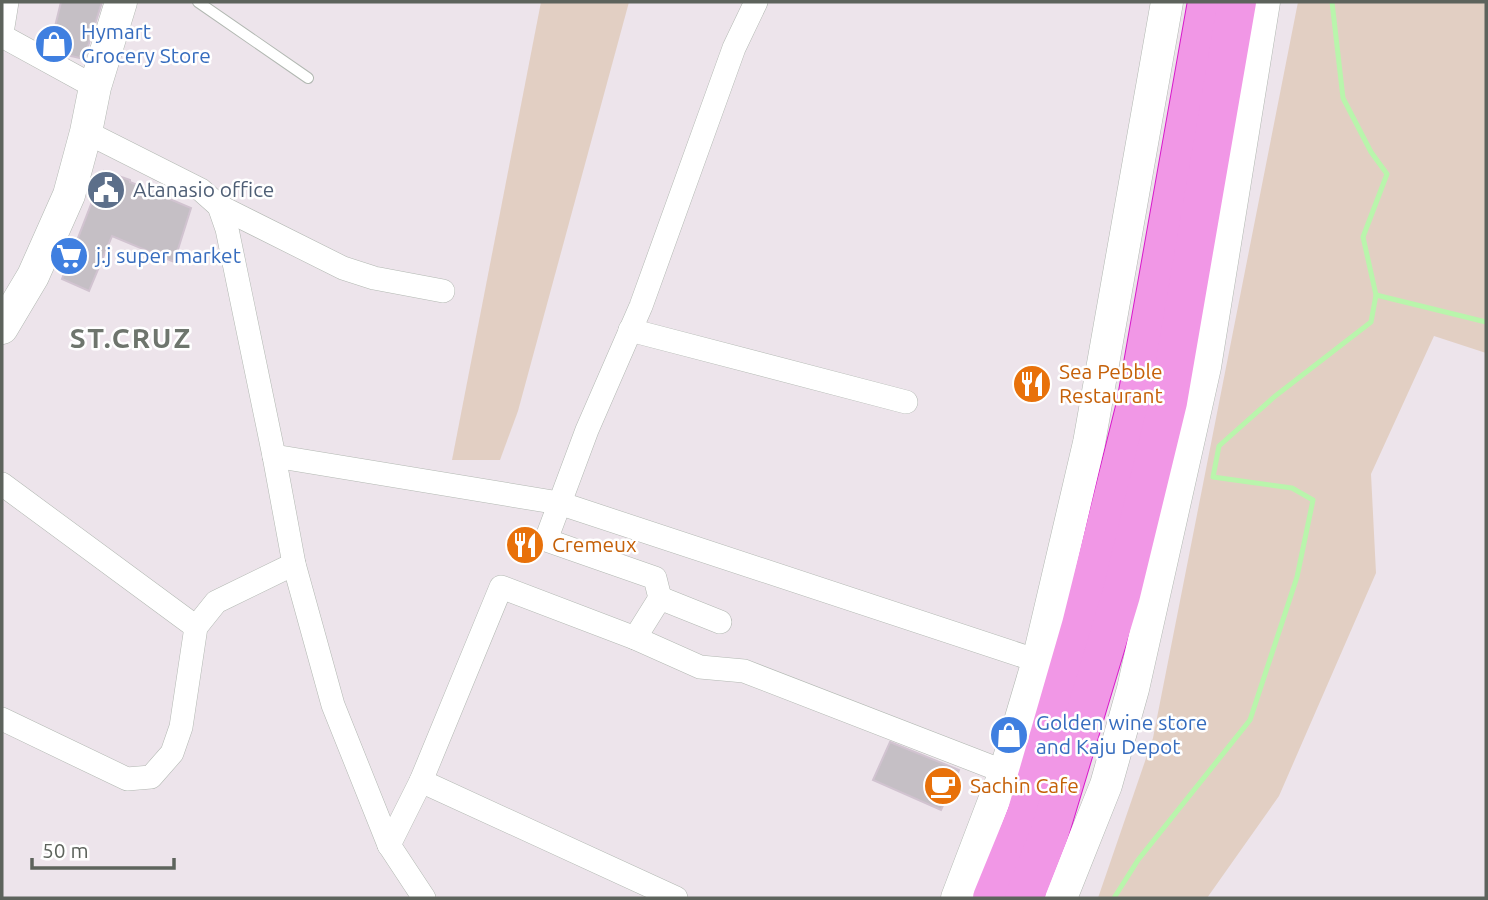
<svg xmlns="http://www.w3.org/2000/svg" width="1488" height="900" font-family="Ubuntu,sans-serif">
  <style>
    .green { fill: #e2cfc3 }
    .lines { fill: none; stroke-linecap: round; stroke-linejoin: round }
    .stream { stroke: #b9f5ac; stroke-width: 5 }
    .building { fill: #c5bfc5; stroke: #d1c3d0; stroke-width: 2 }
    .lane-casing { stroke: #b2b8b2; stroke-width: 12 }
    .street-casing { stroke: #b2b8b2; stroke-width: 24 }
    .secondary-casing { stroke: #b1b7b1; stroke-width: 33 }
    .highway-casing { stroke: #d819cb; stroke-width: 40 }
    .lane { stroke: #fff; stroke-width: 10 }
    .street { stroke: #fff; stroke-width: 23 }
    .secondary { stroke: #fff; stroke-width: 32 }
    .highway { stroke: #f197e6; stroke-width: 38 }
    .labels { text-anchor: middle; stroke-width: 5; stroke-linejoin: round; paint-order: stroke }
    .shop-label { font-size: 21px; fill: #366cbe; stroke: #fff; text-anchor: start }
    .service-label { font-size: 21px; fill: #4e5e75; stroke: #fff; text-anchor: start }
    .food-label { font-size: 21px; fill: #c56008; stroke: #fff; text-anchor: start }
    .district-label { font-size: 28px; font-weight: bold; letter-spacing: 2px; fill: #6e756d; stroke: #fff }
  </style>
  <rect width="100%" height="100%" fill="#ede4eb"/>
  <!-- green -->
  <g class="green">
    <path d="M541,2H629L518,411L500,460H452Z"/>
    <path d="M1298,2H1486V353L1434,336L1371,474L1376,573L1279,796L1207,898H1098L1153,738Z"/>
  </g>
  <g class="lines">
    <!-- stream -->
    <g class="stream">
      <path d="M1376,295L1486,322"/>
      <path d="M1114,898L1138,860L1250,720L1297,577L1313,500L1292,488L1213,477L1219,446L1274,397L1371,322L1376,295L1363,237L1387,174L1371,152L1343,98L1332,2"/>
    </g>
  </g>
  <!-- building -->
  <g class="building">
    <path d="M61,2H102L84,59L67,55L50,47Z"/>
    <path d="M104,171L130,180V182L191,208L174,262L112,236L89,291L62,279Z"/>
    <path d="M890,742L959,770L941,810L873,780Z"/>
  </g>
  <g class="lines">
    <defs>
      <path id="lane" d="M198,2L308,78"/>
      <g id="street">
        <path d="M2,33L7,2"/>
        <path d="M2,36L95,87"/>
        <path d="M86,132L201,190L219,206L227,229L274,456L294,564L333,705L389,845L424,898"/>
        <path d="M219,206L343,268L374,278L443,291"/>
        <path d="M630,330L906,402"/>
        <path d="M274,456L559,503L1038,661"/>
        <path d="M2,484L196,627"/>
        <path d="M660,598L655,578L546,540L587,430L641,306L734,48L756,2"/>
        <path d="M635,638L660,598L720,622"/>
        <path d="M2,719L127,779L151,777L172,753L181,727L196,627L216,602L294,564"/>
        <path d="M421,781L501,587L635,638L700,667L744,671L1005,772"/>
        <path d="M389,845L421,781L676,898"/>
      </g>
      <g id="secondary">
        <path d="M2,328L33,276L69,195L86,132L95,87L121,2"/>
        <path d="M957,898L1005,772L1038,661L1089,443L1167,2"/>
        <path d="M1061,898L1106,785L1133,689L1205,367L1264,2"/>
      </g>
      <g id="highway">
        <path d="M992,898L1026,815L1081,625L1136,404L1207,2"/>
        <path d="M1024,898L1049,834L1121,595L1168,402L1237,2"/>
      </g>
    </defs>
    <!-- lane casing -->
    <use href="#lane" class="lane-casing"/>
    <!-- street casing -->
    <use href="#street" class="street-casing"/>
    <!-- secondary casing -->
    <use href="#secondary" class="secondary-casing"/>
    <!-- highway casing -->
    <use href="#highway" class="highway-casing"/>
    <!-- lane -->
    <use href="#lane" class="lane"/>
    <!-- street -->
    <use href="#street" class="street"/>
    <!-- secondary -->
    <use href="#secondary" class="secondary"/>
    <!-- highway -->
    <use href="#highway" class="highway"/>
  </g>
  <!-- icons -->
  <defs>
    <symbol id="shop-disc" viewBox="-11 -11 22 22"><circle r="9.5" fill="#3f7fe0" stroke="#fff"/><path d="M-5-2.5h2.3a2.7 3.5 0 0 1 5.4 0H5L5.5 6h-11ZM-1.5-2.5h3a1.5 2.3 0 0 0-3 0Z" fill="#fff"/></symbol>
    <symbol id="civic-disc" viewBox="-11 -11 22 22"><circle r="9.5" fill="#5c6f8a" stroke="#fff"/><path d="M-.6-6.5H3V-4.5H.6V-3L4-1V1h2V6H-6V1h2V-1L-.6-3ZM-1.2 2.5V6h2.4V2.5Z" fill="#fff"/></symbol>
    <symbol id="supermarket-disc" viewBox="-11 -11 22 22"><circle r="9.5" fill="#3f7fe0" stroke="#fff"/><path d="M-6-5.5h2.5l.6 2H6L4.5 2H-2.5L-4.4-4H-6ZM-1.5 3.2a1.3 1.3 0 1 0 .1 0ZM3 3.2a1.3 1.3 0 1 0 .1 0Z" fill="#fff"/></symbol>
    <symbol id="restaurant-disc" viewBox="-11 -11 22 22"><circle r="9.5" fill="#e8710a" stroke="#fff"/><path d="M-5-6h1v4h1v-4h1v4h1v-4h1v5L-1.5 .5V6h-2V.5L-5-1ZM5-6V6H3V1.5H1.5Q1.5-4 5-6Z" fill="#fff"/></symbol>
    <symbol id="cafe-disc" viewBox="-11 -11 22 22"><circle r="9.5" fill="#e8710a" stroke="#fff"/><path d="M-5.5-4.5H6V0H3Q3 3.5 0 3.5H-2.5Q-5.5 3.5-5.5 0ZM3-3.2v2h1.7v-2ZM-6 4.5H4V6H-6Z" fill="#fff"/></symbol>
  </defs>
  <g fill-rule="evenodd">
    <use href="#shop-disc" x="32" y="22" width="44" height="44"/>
    <use href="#civic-disc" x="84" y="168" width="44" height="44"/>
    <use href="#supermarket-disc" x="47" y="234" width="44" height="44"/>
    <use href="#restaurant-disc" x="1010" y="362" width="44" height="44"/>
    <use href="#restaurant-disc" x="503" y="523" width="44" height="44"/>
    <use href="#shop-disc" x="987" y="713" width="44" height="44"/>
    <use href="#cafe-disc" x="921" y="764" width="44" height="44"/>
  </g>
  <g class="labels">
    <!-- shop labels -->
    <g class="shop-label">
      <text x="81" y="39">Hymart<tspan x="81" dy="24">Grocery Store</tspan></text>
      <text x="96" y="263">j.j super market</text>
      <text x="1036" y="730">Golden wine store<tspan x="1036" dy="24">and Kaju Depot</tspan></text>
    </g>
    <!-- service labels -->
    <g class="service-label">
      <text x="133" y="197">Atanasio office</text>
    </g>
    <!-- food labels -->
    <g class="food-label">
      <text x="1059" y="379">Sea Pebble<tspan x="1059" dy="24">Restaurant</tspan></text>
      <text x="552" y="552">Cremeux</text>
      <text x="970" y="793">Sachin Cafe</text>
    </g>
    <!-- district labels -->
    <g class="district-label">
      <text x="131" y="348">ST.CRUZ</text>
    </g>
  </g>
  <!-- border -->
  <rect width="1488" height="900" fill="none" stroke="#5d635c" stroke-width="7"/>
  <!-- scale -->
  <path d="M32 858v10h142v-10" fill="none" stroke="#5d635c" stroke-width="3.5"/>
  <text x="42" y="858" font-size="21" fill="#5d635c" stroke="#ffffff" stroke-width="5" paint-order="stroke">50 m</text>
</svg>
